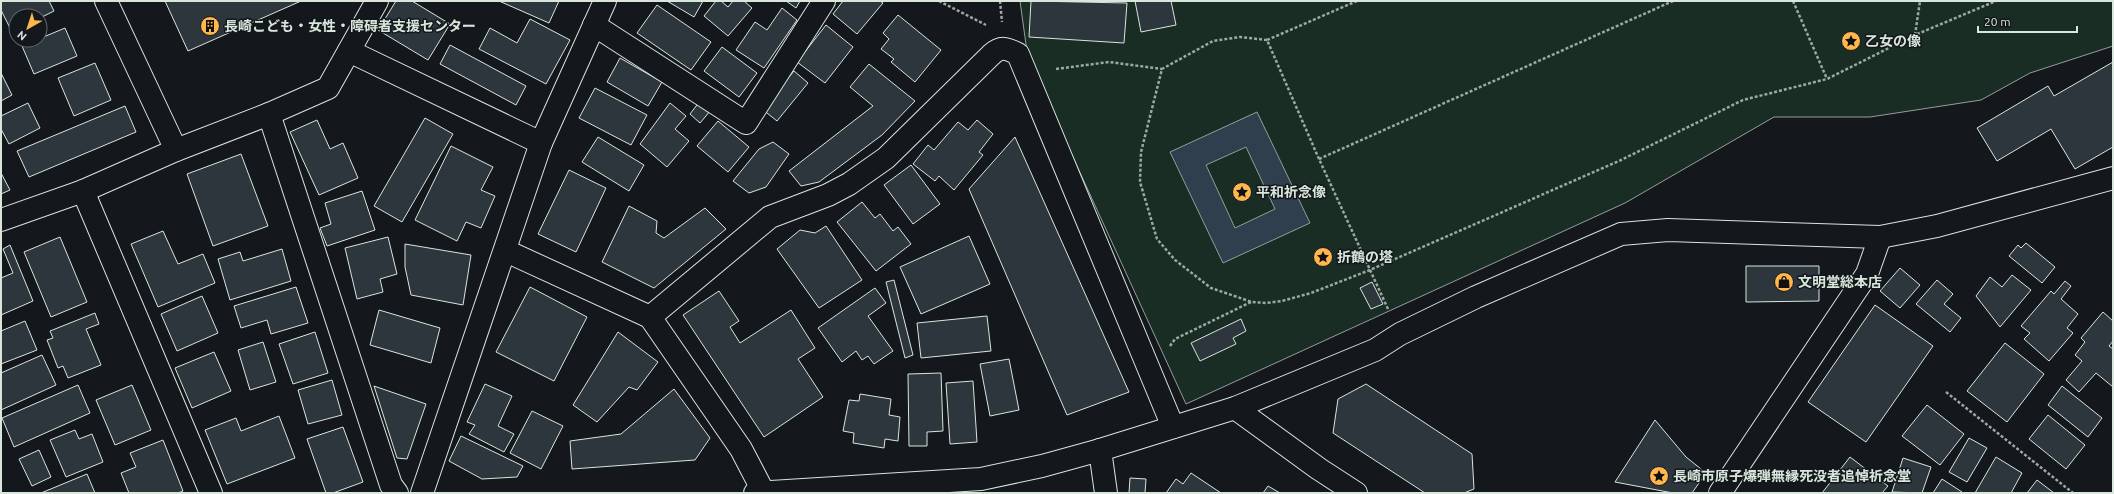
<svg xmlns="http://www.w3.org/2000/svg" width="2114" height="494" font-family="Ubuntu,'Noto Sans JP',sans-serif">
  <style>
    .green { fill: #1a2d24; stroke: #939e99 }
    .water { fill: #2f3f4d; stroke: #939e99; fill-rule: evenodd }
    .building { fill: #2c363c; stroke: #d8e6dc }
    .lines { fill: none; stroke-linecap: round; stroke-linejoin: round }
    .minor-casing { stroke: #d8e6dc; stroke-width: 24 }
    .path { stroke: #9da8a2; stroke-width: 2.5; stroke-dasharray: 3 2; stroke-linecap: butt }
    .minor { stroke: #14181c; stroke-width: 22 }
    .labels { text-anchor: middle; stroke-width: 3; stroke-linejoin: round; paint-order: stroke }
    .poi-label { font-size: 14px; font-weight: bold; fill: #d8e6dc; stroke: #14181c; text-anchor: start }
  </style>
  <rect width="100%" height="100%" fill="#14181c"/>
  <!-- green -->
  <path class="green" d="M1020,1H2113V46L2030,73L1981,100L1870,117H1774L1625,203L1186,404L1028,59Z"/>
  <!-- water -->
  <path class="water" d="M1257,112L1310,223L1223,263L1170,152ZM1246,147L1275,209L1235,228L1206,165Z"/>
  <!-- building -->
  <g class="building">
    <path d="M1,1H49L54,11L40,18V16H16V30L12,32L1,10Z"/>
    <path d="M165,1H301L188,51Z"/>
    <path d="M396,1H412L450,24L428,60L378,30Z"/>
    <path d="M499,1H559L549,23Z"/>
    <path d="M667,1H703L694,17Z"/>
    <path d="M716,1H721L728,7L733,1H744L752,8L728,36L704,16Z"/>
    <path d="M786,1H800L796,8Z"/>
    <path d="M843,1H880L883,3L857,34L833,14Z"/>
    <path d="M1031,1L1127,3L1124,43L1029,37Z"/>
    <path d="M1135,1H1171L1176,25L1141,32Z"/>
    <path d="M657,5L711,42L691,70L637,33Z"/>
    <path d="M782,8L797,20L764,68L736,50L755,22L767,30Z"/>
    <path d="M898,15L941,50L915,82L891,62L894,59L881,49L889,39L883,33Z"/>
    <path d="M530,19L570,40L546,84L479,49L490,28L517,43Z"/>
    <path d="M826,25L853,47L825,83L797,62Z"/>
    <path d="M65,28L77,56L34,74L22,46Z"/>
    <path d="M450,45L526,86L516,105L440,64Z"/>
    <path d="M722,47L757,73L739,97L704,71Z"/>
    <path d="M620,58L662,82L648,106L607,82Z"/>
    <path d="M2113,62V147L2075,169L2051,129L1997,161L1977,128L2048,86L2054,96Z"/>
    <path d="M95,63L111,100L74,116L58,78Z"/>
    <path d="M869,64L915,101L882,135L819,182L801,186L789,171L873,106L850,87Z"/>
    <path d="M794,71L808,83L777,121L762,109Z"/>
    <path d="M1,73L12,95L1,101Z"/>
    <path d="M595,88L647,115L631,145L579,118Z"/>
    <path d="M700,101L711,110L700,123L690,114Z"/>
    <path d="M28,103L40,128L9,144L1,129V116Z"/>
    <path d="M670,103L686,116L675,129L689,141L667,167L640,144Z"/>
    <path d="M125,106L136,132L29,177L17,151Z"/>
    <path d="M425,118L453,134L402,222L374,206Z"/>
    <path d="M317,120L330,149L343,143L358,178L319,195L290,132Z"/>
    <path d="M977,120L993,134L979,152L983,155L954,190L939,176L935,181L913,164L928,145L934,150L958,122L968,130Z"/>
    <path d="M718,121L749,147L728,172L697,146Z"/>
    <path d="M598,137L644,165L629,191L582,162Z"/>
    <path d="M1015,137L1129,392L1067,415L969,189Z"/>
    <path d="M773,142L789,154L766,187L749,193L733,181L759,149Z"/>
    <path d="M451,146L493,167L481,190L495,196L481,228L466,222L457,241L415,220Z"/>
    <path d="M241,154L268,226L213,246L187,174Z"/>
    <path d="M911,165L940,204L913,224L884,185Z"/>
    <path d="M569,170L606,188L576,252L538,234Z"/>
    <path d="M1,173L10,190L1,194Z"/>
    <path d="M362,191L375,230L327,246L320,228L331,224L325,203Z"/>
    <path d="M862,202L875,218L880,214L893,231L898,227L911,244L876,271L837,222Z"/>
    <path d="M629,206L657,221L656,233L664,238L705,208L726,229L654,288L602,262Z"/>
    <path d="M826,226L862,280L819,308L777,249L800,230L815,233Z"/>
    <path d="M163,231L178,264L203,254L215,283L158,307L131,244Z"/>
    <path d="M969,236L990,284L921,314L900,267Z"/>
    <path d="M60,237L87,302L51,317L24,252Z"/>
    <path d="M388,237L397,274L380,279L383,292L357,299L345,248Z"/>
    <path d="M2026,243L2055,267L2042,283L2009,256L2018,245L2021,248Z"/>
    <path d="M405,244L471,255L463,305L411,295L405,267Z"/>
    <path d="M10,245L33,301L1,315V278L13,273L3,249Z"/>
    <path d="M282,249L291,281L230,300L218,259L240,252L243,261Z"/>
    <path d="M1746,266H1819V301L1746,302Z"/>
    <path d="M1900,268L1920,285L1900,308L1880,291Z"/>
    <path d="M2012,275L2031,290L2000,327L1976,296L1990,277L2002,287Z"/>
    <path d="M894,280L913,355L905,358L886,282Z"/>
    <path d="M1937,280L1953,294L1944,304L1961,318L1950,332L1916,304Z"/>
    <path d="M2065,281L2071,286L2061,299L2078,314L2067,328L2073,333L2049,361L2024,339L2030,333L2021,326L2051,291L2054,294Z"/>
    <path d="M1372,282L1383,304L1371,309L1360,288Z"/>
    <path d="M296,287L308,323L271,334L267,320L241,328L234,306Z"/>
    <path d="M530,287L587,317L554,381L496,352Z"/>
    <path d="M875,288L886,303L868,316L893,351L874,364L868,356L862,360L856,351L842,362L818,328Z"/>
    <path d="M719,291L739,321L730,327L740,343L791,310L815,348L798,359L823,397L764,437L683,315Z"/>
    <path d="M202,296L218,333L177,351L161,314Z"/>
    <path d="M1875,305L1933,346L1866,442L1808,402Z"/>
    <path d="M379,310L440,328L431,363L370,345Z"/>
    <path d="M2103,312L2113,321V341L2109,346L2113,349V387L2096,373L2079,392L2066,380L2082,361L2075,355L2085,342L2081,338Z"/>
    <path d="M95,313L99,324L86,329L101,365L68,378L63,366L58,368L47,340L53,338L50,331Z"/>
    <path d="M987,316L991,351L921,358L917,323Z"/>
    <path d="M1241,319L1246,331L1233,338L1236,344L1200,361L1191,343Z"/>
    <path d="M25,321L37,350L1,364V331Z"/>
    <path d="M315,332L328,373L293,384L279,344Z"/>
    <path d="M618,332L658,362L637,390L629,387L597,422L573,405Z"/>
    <path d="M263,342L276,382L250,390L238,350Z"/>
    <path d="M2005,343L2044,374L2007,422L1967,391Z"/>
    <path d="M214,352L231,391L192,408L175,368Z"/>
    <path d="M42,355L56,385L1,410V373Z"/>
    <path d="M1009,359L1019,410L990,416L980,364Z"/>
    <path d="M941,373L943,431L927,432V446H909L908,374Z"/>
    <path d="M332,380L342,415L308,424L298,390Z"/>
    <path d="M973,381L977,442L950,444L946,383Z"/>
    <path d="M485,384L512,396L498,426L514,434L504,452L469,434L475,425L467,422Z"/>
    <path d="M1366,384L1472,454L1474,489L1464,493H1425L1333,433L1338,399Z"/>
    <path d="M78,385L90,413L14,447L2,418Z"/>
    <path d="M132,385L151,430L115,445L96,400Z"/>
    <path d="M374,386L426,404L407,459L397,458Z"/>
    <path d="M2062,386L2102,418L2088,437L2048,405Z"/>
    <path d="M674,389L710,438L695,460L572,469L570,441L621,434Z"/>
    <path d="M860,394L891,399L889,415L900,417L898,441L885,439L884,448L853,443L854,433L843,431L849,400L859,401Z"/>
    <path d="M1927,405L1964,434L1940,465L1902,436Z"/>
    <path d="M532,411L563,426L541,469L510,453Z"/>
    <path d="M2048,415L2085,445L2066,469L2029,439Z"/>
    <path d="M279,416L295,458L227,484L205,430L236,418L241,431Z"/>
    <path d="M1655,420L1686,457L1706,473L1692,493H1673L1615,482Z"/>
    <path d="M343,427L363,482L333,493H326L307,439Z"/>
    <path d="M75,430L79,439L92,434L103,462L66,477L50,440Z"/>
    <path d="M461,436L523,466L517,477L482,479L449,461Z"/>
    <path d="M1969,438L1987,448L1967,482L1949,472Z"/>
    <path d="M163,440L183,491L178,493H129L121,473L136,467L130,453Z"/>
    <path d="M39,450L51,477L32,486L19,459Z"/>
    <path d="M1850,457L1888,486L1882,493H1822Z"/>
    <path d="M1996,457L2022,473L2011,493H1975Z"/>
    <path d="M1903,458L1931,467L1922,493L1892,492Z"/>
    <path d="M1191,473L1221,493H1166L1176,479L1183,484Z"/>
    <path d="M87,474L95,493H41Z"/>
    <path d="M1130,478L1146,479L1145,493H1129Z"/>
    <path d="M1942,479L1962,492V493H1933Z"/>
    <path d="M2037,480L2054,493H2027Z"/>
    <path d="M1268,486L1280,493H1263Z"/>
  </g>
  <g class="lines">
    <defs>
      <g id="minor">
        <path d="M106,1L176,150"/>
        <path d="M594,25L746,123L824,1"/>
        <path d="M349,51L541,143"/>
        <path d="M269,114L391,485L397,493"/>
        <path d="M83,191L211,493"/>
        <path d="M1,220L83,191L176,150L269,114L328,88L377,1"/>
        <path d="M506,251L650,317L770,217L828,195L849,184L886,158L991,55C1001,46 1006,48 1018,54L1173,427"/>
        <path d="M650,317L741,449L764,493"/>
        <path d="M1235,408L1319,469L1356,493"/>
        <path d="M1100,450L1106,493"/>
        <path d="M422,493L541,143L605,1"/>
        <path d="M755,493L981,479L1042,466L1100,450L1235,408L1375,350L1400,334L1476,297L1621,234L1668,230L1880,237L1937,226L2113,178"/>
        <path d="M1720,493L1867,274L1880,237"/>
      </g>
    </defs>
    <!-- minor casing -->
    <use href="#minor" class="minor-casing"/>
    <!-- path -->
    <g class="path">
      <path d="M939,1L986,25"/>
      <path d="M1000,1L1002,22"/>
      <path d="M1357,1L1267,40L1319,159L1388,309"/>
      <path d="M1793,1L1827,79"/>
      <path d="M1915,35L1920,1"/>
      <path d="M1267,40L1240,37L1213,41L1162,69L1141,152L1140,182L1157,239L1175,260L1211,288L1252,302L1266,303L1282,301L1311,293L1370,270L1619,161L1743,100L1827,79L1915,35L1996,1"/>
      <path d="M1056,69L1109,62L1162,69"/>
      <path d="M1319,159L1673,1"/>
      <path d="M1170,346L1175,339L1251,302"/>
      <path d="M1946,392L2073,493"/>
    </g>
    <!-- minor -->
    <use href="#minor" class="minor"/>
  </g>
  <!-- icons -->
  <defs>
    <symbol id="building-disc" viewBox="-11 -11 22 22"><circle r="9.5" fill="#ffb74d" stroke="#14181c"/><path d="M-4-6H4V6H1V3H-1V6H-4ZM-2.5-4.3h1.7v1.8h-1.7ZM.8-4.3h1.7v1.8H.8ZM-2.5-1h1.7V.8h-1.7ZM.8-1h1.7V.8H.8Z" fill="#111"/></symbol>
    <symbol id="sight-disc" viewBox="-11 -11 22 22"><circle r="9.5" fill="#ffb74d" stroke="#14181c"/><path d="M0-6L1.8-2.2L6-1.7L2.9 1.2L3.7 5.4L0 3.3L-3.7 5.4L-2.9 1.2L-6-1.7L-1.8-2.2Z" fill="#111"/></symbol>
    <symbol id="shop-disc" viewBox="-11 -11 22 22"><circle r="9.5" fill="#ffb74d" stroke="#14181c"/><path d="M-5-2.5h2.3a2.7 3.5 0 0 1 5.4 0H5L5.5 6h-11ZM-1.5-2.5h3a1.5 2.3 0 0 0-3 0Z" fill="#111"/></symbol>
  </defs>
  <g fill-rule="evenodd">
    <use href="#building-disc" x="199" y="15" width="22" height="22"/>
    <use href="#sight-disc" x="1840" y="30" width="22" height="22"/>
    <use href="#sight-disc" x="1231" y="181" width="22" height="22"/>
    <use href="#sight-disc" x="1312" y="246" width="22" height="22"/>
    <use href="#shop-disc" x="1773" y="271" width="22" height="22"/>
    <use href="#sight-disc" x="1648" y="465" width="22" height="22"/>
  </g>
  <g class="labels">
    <!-- poi labels -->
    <g class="poi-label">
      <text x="224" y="31">長崎こども・女性・障碍者支援センター</text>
      <text x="1865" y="46">乙女の像</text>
      <text x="1256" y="197">平和祈念像</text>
      <text x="1337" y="262">折鶴の塔</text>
      <text x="1798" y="287">文明堂総本店</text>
      <text x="1673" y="481">長崎市原子爆弾無縁死没者追悼祈念堂</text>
    </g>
  </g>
  <!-- border -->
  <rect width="2114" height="494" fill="none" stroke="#d8e6dc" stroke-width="4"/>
  <!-- north arrow -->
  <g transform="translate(28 28) rotate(219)"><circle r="19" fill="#14181c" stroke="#626a69"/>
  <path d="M0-3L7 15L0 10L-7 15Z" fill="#ffb74d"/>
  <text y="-6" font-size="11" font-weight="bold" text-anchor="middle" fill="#d8e6dc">N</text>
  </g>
  <!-- scale -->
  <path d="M1978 26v6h99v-6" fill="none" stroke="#d8e6dc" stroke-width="2"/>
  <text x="1984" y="26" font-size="12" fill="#d8e6dc" stroke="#14181c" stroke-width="3" paint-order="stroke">20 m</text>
</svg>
